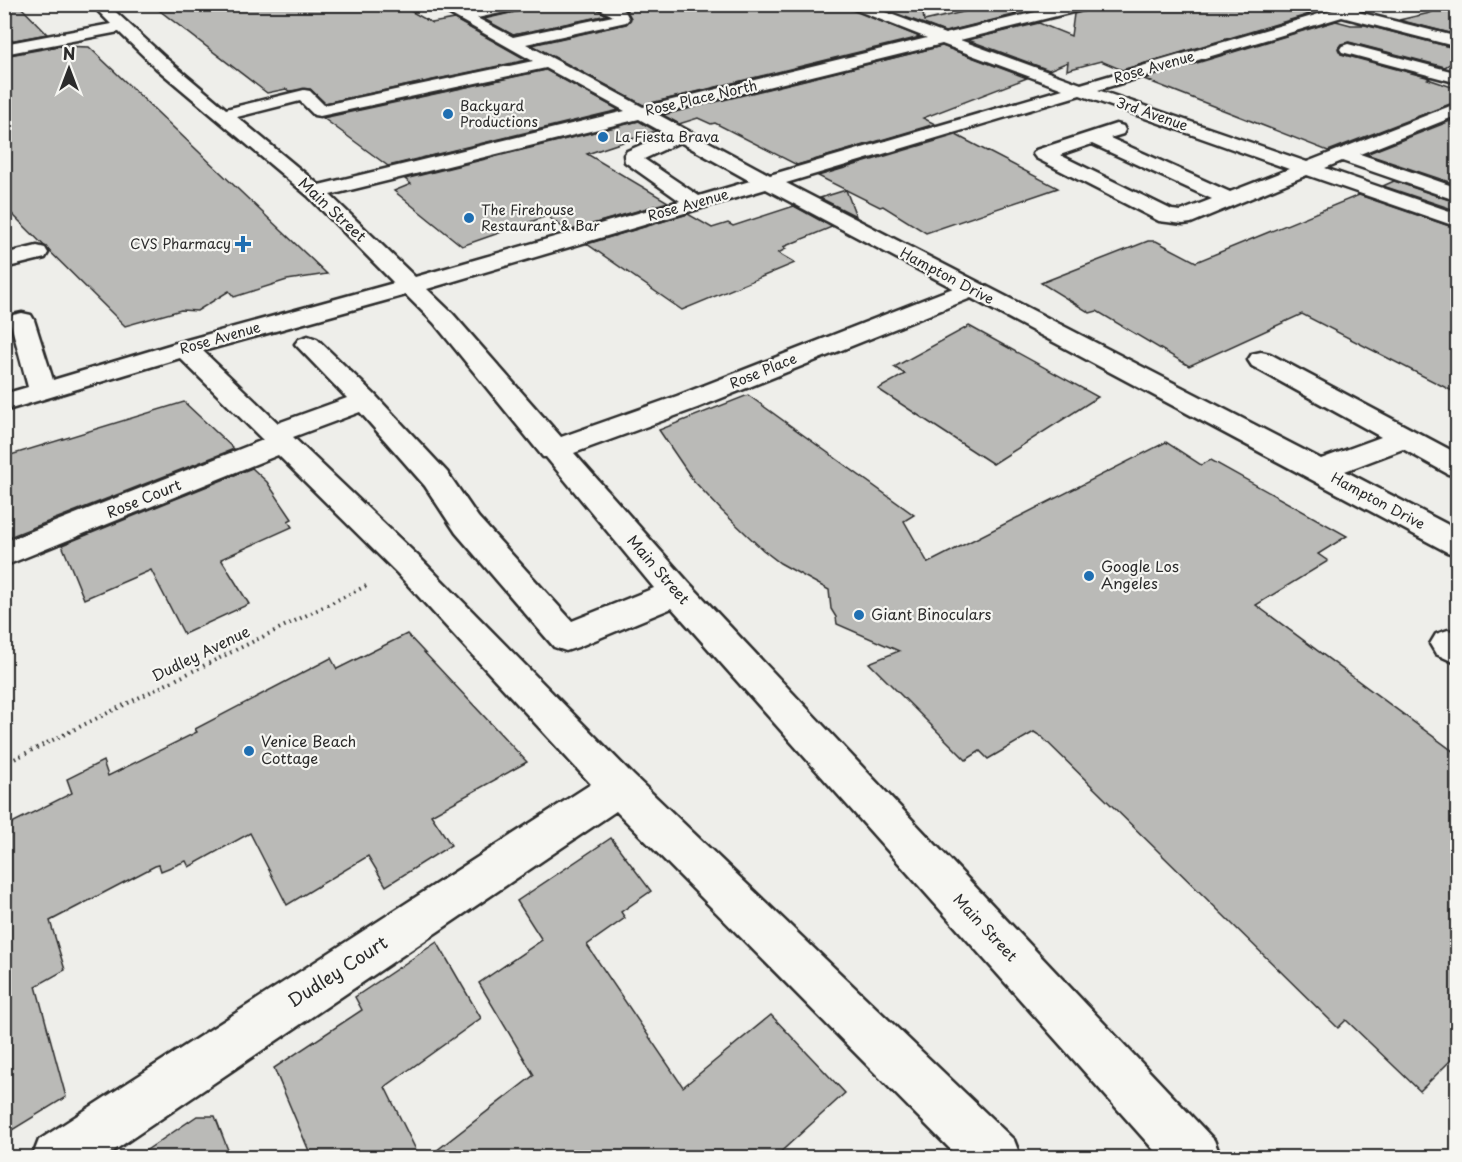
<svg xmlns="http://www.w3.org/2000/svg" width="1462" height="1162" font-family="'Playpen Sans',sans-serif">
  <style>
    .building { fill: #babab7; stroke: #2b2b2b; stroke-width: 1.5 }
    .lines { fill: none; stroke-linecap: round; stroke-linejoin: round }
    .minor-casing { stroke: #2b2b2b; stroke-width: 5 }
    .path { stroke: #2b2b2b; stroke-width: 4; stroke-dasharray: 1.5 4.5; stroke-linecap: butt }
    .minor { fill: #f6f6f2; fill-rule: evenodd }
    .poi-dot { fill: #1f6fb2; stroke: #f6f6f2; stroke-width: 2 }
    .labels { text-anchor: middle; stroke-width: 4.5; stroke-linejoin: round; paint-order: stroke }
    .far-street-label { font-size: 14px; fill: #2b2b2b; stroke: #f6f6f2 }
    .far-poi-label { font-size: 14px; fill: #2b2b2b; stroke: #f6f6f2; text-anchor: start }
    .street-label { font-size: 15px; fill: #2b2b2b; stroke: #f6f6f2 }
    .poi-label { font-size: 15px; fill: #2b2b2b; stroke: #f6f6f2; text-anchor: start }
    .near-street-label { font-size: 18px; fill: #2b2b2b; stroke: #f6f6f2 }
  </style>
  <rect width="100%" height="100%" fill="#eeeeea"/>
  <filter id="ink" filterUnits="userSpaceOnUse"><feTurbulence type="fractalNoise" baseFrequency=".0167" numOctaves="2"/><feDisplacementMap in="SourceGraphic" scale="12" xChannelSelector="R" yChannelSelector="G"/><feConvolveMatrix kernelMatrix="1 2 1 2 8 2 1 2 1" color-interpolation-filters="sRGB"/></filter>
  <g filter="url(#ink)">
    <!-- building -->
    <g class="building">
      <path d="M4,4H18L47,34L4,42Z"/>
      <path d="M151,4H268L271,6L279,4H398L432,23L454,19L527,60L325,103L310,89L289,91L286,89L267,93Z"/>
      <path d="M533,4H589L607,15L513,35L484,19L524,10Z"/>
      <path d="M617,4H672L687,12L722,4H839L920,37L643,105L532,45L626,24L631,18L626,9Z"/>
      <path d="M871,4H922L924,21L993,5L1017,14L945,32Z"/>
      <path d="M1097,4H1275L1310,14L1122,70L1101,61L1067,70L1068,62L1049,70L968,40L1039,23L1071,36L1074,14L1094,9Z"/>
      <path d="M1447,4H1458V35L1399,20L1430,13Z"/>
      <path d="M1336,21L1351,25H1365L1458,49V59L1445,67L1349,42L1341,44L1338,48L1341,54L1430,78L1428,79L1458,89V101L1328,151L1144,79Z"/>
      <path d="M60,46L89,47L327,274L287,280L234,297L229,291L197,311L181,310L125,326L4,206V56Z"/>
      <path d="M942,46L1027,78L923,118L935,124L797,165L715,123L711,124L698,118L679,124L663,115Z"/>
      <path d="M546,70L619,110L388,166L323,118Z"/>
      <path d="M1458,118V185L1366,154Z"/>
      <path d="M639,121L656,131L587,154L668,202L568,231L547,216L462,246L394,191L411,184L405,179Z"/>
      <path d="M956,135L1058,188L926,233L883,206L880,207L818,176Z"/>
      <path d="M1394,181L1458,203V211L1383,186Z"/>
      <path d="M846,190L856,216L820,198Z"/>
      <path d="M1359,195L1458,229V394L1302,314L1189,366L1097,311L1090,313L1041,283L1148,241H1156L1196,262Z"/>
      <path d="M794,206L832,227L783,247L786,249L778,253L795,263L682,310L587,244L688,214L712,228L728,223L733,226Z"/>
      <path d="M969,326L1098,397L993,464L878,389L905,374L894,367Z"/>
      <path d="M748,395L914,515L904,521L928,563L1166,442L1201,465L1211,460L1347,536L1318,554L1328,561L1256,605L1458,755V1053L1420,1091L1346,1020L1338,1028L1042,737L1034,732L988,759L980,751L966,760L869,663L899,651L837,624L836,617L831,609L829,590L780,563L763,550L722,511L693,480L659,430Z"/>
      <path d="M184,402L234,449L4,539V457Z"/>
      <path d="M252,468L267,482L292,519L288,521L292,527L221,559L249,604L184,634L151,570L84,599L62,545Z"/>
      <path d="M407,634L527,762L431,815L451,845L386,886L368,856L287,905L250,833L189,867L186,861L161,871L159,865L155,866L50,921L65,970L36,986L66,1097L4,1135V827L72,793L67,779L103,761L108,776L197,732L195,729L331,658L337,669Z"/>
      <path d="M611,838L651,891L621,912L625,918L587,945L683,1087L771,1015L845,1093L774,1158H427L534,1075L479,983L542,940L517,901Z"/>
      <path d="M437,942L481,1018L385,1087L420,1158H312L274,1068L362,1010L355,997Z"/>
      <path d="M197,1116H215L231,1158H135Z"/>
    </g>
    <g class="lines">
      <defs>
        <g id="minor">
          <path d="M91,4H107L168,60L226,109L304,90L310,91L324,105L533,61L432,4H451L464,11L498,4H531L524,8L477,18L513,37L613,16L591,4H611L625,11L629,19L626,22L526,44L643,107L927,38L841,4H863L945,34L1068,4H1095L1093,7L960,40L1081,84L1353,4H1377L1358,12L1458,37V47L1342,17L1098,90L1307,162L1458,103V115L1360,154L1458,188V201L1342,161L1325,168L1458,214V227L1307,175L1191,223L1183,224L1159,221L1036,158L1033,154L1036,150L1116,124L1123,126L1125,130L1123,134L1110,138L1230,192L1289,169L1080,95L786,183L1321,459L1381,437L1252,366L1248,360L1252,354L1261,352L1270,354L1458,454V476L1448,474L1403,449L1345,471L1458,530V555L1447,552L971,298L697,408L574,453L689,583L1214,1140L1221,1158H1161L672,608L578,647L566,651L554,647L456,533L425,486L360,412L293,437L419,557L633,775L1014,1140L1021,1158H959L616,811L103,1158H32L39,1140L591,784L397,573L278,455L4,566V542L263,440L180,358L4,411V394L28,387L10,320L13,315L22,313L31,315L34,320L53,380L176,343L394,283L308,196L156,68L119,32L4,54V44L111,24ZM942,44L1063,89L770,175L657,114ZM546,68L625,111L319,185L237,117L300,101L314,115L320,116ZM639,119L666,134L627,151L624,155L625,162L680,201L415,277L330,195ZM680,142L750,181L699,196L644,159ZM1092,144L1212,199L1181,211L1172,210L1060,155ZM766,189L953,288L677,396L561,437L452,313L427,289ZM406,295L434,323L543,457H546L654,588L572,621L478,517L447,472L375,395L317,339L308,336L299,339L295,344L347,398L278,423L203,351Z"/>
          <path d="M1348,44L1458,73V83L1342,52L1340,49L1342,46Z"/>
          <path d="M37,246L45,248L48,253L45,258L4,268V254Z"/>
          <path d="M1448,630L1458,633V664L1436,654L1430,644L1436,634Z"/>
        </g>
      </defs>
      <!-- minor casing -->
      <use href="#minor" class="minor-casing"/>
      <!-- path -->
      <path class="path" d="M4,764L370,584"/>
      <!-- minor -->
      <use href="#minor" class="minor"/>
    </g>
  </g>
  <!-- markers -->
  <g class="poi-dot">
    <circle cx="448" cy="114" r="6"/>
    <circle cx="603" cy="137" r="6"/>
    <circle cx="469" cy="218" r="6"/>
    <path d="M240 235h6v6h6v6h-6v6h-6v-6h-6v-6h6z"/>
    <circle cx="1089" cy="576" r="6"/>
    <circle cx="859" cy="615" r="6"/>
    <circle cx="249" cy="751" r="6"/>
  </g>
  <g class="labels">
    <!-- far-street labels -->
    <g class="far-street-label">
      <text transform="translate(1154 67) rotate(-16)" y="5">Rose Avenue</text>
      <text transform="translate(701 98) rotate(-13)" y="5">Rose Place North</text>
      <text transform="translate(1152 114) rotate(19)" y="5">3rd Avenue</text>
      <text transform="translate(688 205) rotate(-16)" y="5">Rose Avenue</text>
      <text transform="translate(947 276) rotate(28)" y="5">Hampton Drive</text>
      <text transform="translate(220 338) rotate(-16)" y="5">Rose Avenue</text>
      <text transform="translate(763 371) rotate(-22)" y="5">Rose Place</text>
      <text transform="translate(1378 501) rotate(28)" y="5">Hampton Drive</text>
    </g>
    <!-- far-poi labels -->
    <g class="far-poi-label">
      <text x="460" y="111">Backyard<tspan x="460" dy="16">Productions</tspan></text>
      <text x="615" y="142">La Fiesta Brava</text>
      <text x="481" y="215">The Firehouse<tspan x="481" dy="16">Restaurant &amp; Bar</tspan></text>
      <text x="231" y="249" text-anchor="end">CVS Pharmacy</text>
    </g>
    <!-- street labels -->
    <g class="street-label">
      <text transform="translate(332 210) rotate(43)" y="5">Main Street</text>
      <text transform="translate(144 499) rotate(-22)" y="5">Rose Court</text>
      <text transform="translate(658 570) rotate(49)" y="5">Main Street</text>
      <text transform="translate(201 654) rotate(-26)" y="5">Dudley Avenue</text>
      <text transform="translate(985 928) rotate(47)" y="5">Main Street</text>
    </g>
    <!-- poi labels -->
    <g class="poi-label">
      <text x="1101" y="572">Google Los<tspan x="1101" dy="17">Angeles</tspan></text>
      <text x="871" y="620">Giant Binoculars</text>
      <text x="261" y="747">Venice Beach<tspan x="261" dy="17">Cottage</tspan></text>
    </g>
    <!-- near-street labels -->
    <g class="near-street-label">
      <text transform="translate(338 972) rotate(-33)" y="6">Dudley Court</text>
    </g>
  </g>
  <!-- margin -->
  <rect width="1462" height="1162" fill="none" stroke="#f6f6f2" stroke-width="24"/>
  <rect x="12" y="12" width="1438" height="1138" fill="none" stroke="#2b2b2b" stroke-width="2" filter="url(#ink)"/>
  <!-- north arrow -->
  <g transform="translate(69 69)" stroke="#f6f6f2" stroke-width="4.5" paint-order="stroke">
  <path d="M0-4.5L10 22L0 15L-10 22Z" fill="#2b2b2b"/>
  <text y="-9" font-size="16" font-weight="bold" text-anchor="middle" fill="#2b2b2b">N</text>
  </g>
</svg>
